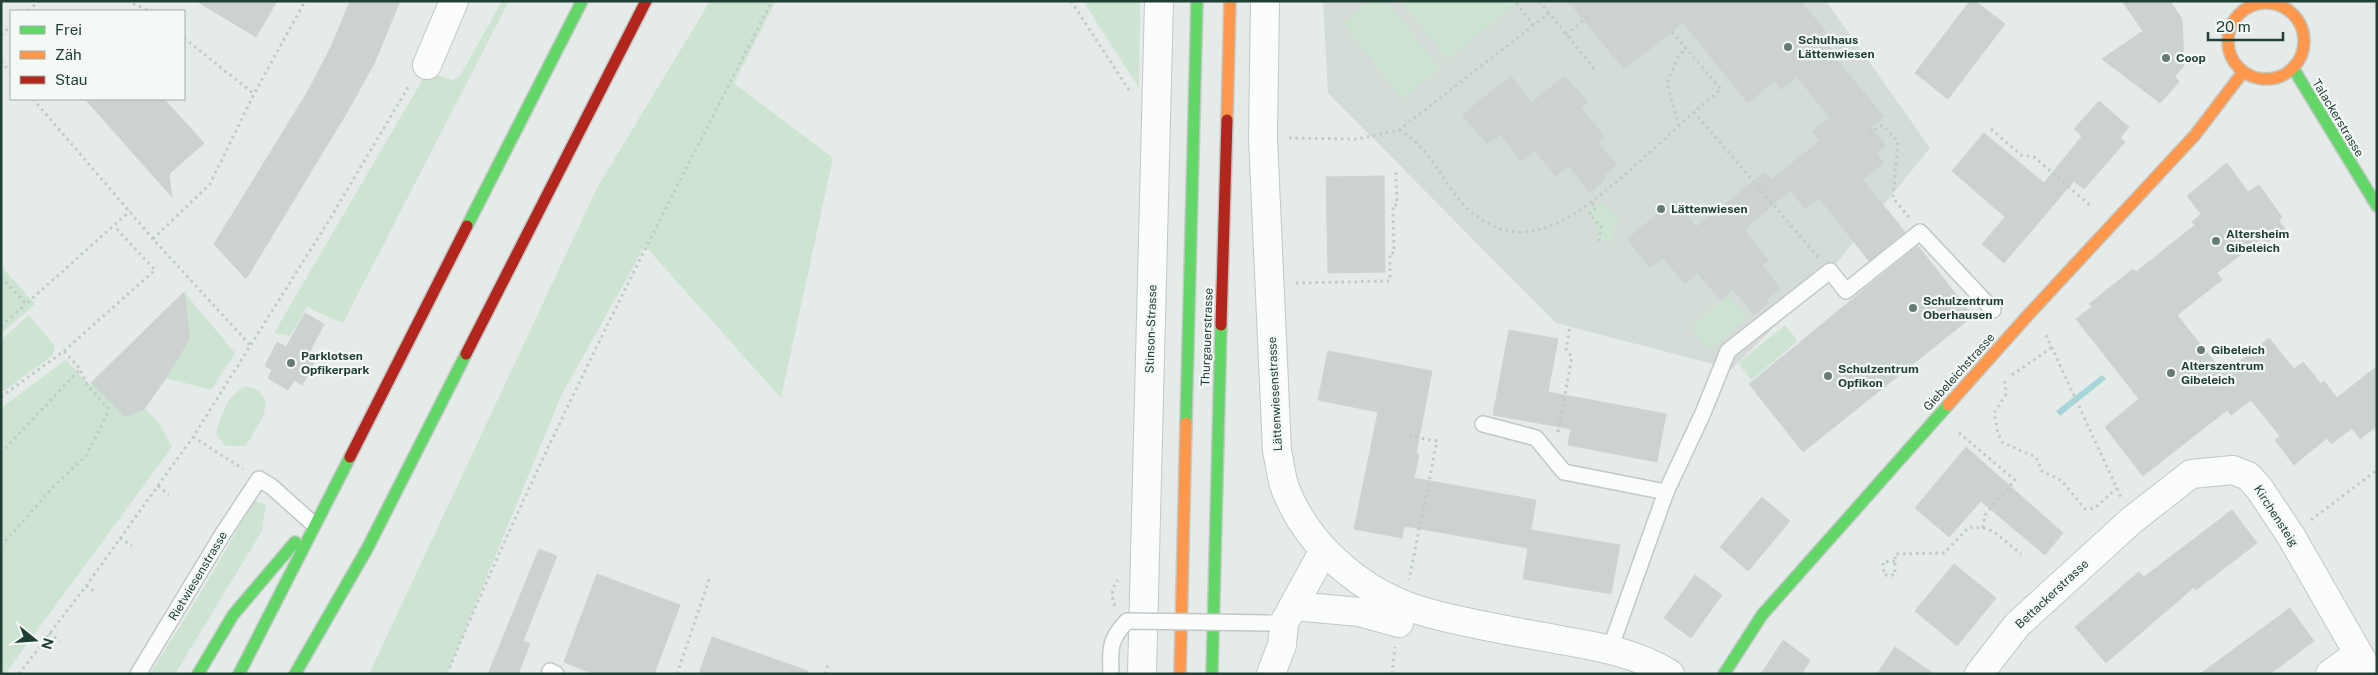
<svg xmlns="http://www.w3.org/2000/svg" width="2378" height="675" font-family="'Public Sans',sans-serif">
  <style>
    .built { fill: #d3dcd7 }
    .green { fill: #cee4d3 }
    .water { fill: #a6d6d9 }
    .building { fill: #ccd2cf; stroke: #ced4d1 }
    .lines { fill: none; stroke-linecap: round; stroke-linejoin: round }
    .lane-casing { stroke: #c2c8c5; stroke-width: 18 }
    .street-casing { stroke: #c2c8c5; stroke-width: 30 }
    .fast-casing { stroke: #c1c8c5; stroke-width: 14 }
    .slow-casing { stroke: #c1c8c5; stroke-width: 14 }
    .jam-casing { stroke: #c1c8c5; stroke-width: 14 }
    .path { stroke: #c1cbc6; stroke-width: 3; stroke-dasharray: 2.5 4; stroke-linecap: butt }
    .lane { stroke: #fbfcfc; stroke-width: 15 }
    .street { stroke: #fbfcfc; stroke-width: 28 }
    .fast { stroke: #63d668; stroke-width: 11 }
    .slow { stroke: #ff974d; stroke-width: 11 }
    .jam { stroke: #b3261e; stroke-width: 11 }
    .lane-bridge-casing { stroke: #c2c8c5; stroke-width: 18; stroke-linecap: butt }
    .lane-bridge { stroke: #fbfcfc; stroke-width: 15 }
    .poi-dot { fill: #667b74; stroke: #f4f9f6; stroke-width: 2 }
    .labels { text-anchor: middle; stroke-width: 4.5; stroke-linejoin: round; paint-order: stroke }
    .poi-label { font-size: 12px; font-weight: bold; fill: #223f35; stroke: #f4f9f6; text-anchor: start }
    .street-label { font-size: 12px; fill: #223f35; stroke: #f4f9f6 }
  </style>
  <rect width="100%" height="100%" fill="#e5ebe8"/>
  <!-- built -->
  <path class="built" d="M1323,1H1826L1930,148L1830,271L1732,369L1556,323L1328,93Z"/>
  <!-- green -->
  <g class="green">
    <path d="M502,1H509L343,323L307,307L290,336L274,333L427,72L452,80L460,76Z"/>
    <path d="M710,1H776L734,83L833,158L781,398L645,246L561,396L447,674H369L597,188Z"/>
    <path d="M1083,1H1140L1139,88Z"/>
    <path d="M1371,1H1387L1440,69L1402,99L1343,23Z"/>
    <path d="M1401,1H1518L1448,59Z"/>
    <path d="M1602,202L1620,221L1614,226L1613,241L1597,239L1598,226L1587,213Z"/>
    <path d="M1,266L35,304L1,334Z"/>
    <path d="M184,292L235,353L211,390L166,378L144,408L158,421L172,447L5,674H1V408L66,360L90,385Z"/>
    <path d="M1728,296L1747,318L1709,350L1691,328Z"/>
    <path d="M29,315L55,346L52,356L1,393V340Z"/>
    <path d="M1785,325L1798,341L1751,380L1738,363Z"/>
    <path d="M246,386L259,391L266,401L264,415L246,446H225L216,434C222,414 226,396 246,386Z"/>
    <path d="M254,501L266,504L262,531L175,674H150L203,589Z"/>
  </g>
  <!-- water -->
  <path class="water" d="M2102,375L2106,379L2060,416L2056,411Z"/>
  <!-- building -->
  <g class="building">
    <path d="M196,1H277L256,37Z"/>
    <path d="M350,1H400L374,64L346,114L246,279L214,244L308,91L331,47Z"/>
    <path d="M1568,1H1801L1826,32L1821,36L1831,49L1830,51L1884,117L1871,127L1886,145L1876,153L1884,163L1863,180L1905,232L1869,261L1819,198L1805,209L1790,190L1744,230L1768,260L1762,265L1780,288L1768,298L1767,304L1754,315L1733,289L1721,300L1697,273L1685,284L1663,258L1650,268L1627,239L1675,200L1696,227L1765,172L1771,179L1820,141L1812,131L1830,118L1797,77L1781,90L1774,81L1748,103L1683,23L1624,69Z"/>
    <path d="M1970,1H1975L2005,24L1948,99L1915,73Z"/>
    <path d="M2122,1H2170L2182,19L2184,66L2175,76L2179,82L2160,103L2102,59L2143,31Z"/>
    <path d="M1511,76L1532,102L1565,76L1588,102L1581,108L1605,137L1598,143L1617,165L1605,175L1604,181L1590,193L1569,166L1556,176L1534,150L1521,161L1500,134L1487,144L1462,115Z"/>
    <path d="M85,99H164L204,143L169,174L172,197Z"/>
    <path d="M2099,101L2129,127L2120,138L2125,142L2084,189L2074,181L2004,263L1982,244L2005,217L1952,171L1984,133L2044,183L2082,136L2074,129Z"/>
    <path d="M2227,163L2248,192L2259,185L2282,217L2279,221L2285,229L2266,244L2261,239L2217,273L2222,280L2177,315L2224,374L2269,338L2294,369L2303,362L2321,384L2324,381L2337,398L2377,366V426L2360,439L2352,428L2331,444L2327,438L2294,465L2275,440L2280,436L2251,400L2231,415L2227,410L2143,476L2105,427L2139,399L2076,319L2092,307L2089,304L2133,269L2136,272L2195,225L2192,222L2201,214L2187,196Z"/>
    <path d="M1384,176L1385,272L1328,273L1326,177Z"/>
    <path d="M1916,247H1919L1973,316L1803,452L1749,384Z"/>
    <path d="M184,292L190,338L166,378L144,409L126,417L91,383Z"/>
    <path d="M305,313L324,324L306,359L314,363L302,385L294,380L288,390L268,378L272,370L265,366L277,342L286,347Z"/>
    <path d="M1509,330L1558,339L1548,392L1666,414L1657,462L1568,445L1571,429L1493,415Z"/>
    <path d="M1328,351L1432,371L1416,454L1419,455L1414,478L1536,500L1528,548L1404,526L1402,538L1354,529L1378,412L1318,400Z"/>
    <path d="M1966,447L2063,533L2045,555L1981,501L1949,537L1915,508Z"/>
    <path d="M1762,497L1790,521L1748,571L1720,547Z"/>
    <path d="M2232,510L2257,543L2196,590L2194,587L2106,663L2075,627L2139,572L2144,577Z"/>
    <path d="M1531,530L1620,545L1611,594L1523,579Z"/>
    <path d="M539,549L557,556L523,641L530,644L518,674H488Z"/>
    <path d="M1954,564L1996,598L1957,646L1915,611Z"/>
    <path d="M597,574L680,605L654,674H594L564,662Z"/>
    <path d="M1695,575L1722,595L1691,638L1664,618Z"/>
    <path d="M2290,608L2314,641L2270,674H2200Z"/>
    <path d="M712,637L808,671L807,674H699Z"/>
    <path d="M1783,640L1810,660L1802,674H1761Z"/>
    <path d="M1895,647L1934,674H1877Z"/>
  </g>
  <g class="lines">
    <defs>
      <g id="lane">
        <path d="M1483,424L1536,438L1564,472L1666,492"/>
        <path d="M1610,649L1666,492L1703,413L1728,351L1830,271L1846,291L1920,232L1993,310"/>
        <path d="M138,674L224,532L259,479L272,487L311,522"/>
        <path d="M549,674L550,671L556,674"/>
      </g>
      <g id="street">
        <path d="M1265,1L1263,138L1277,451C1280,463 1281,477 1285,488C1308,548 1365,595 1425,612C1467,624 1512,631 1555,639C1595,646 1635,652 1670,674"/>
        <path d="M427,65L454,1"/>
        <path d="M1294,606L1359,612L1399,623"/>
        <path d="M1142,674L1159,1"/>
        <path d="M1271,674L1282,645L1284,623L1324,550"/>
        <path d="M1979,674L2017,625L2132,520L2191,474L2233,470L2248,476L2259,488L2291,536L2370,674"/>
        <path d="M2330,674L2358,654"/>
      </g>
      <g id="fast">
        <path d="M2293,68L2377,206"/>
        <path d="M467,226L582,1"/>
        <path d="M1186,423L1197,1"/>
        <path d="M198,674L233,615L295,542"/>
        <path d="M239,674L350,457"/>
        <path d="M295,674L367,549L466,354"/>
        <path d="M1212,674L1221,325"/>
        <path d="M1724,674L1762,615L1948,405"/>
      </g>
      <g id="slow">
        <circle cx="2266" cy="41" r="38"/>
        <path d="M1227,120L1230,1"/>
        <path d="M1948,405L2029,314L2195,135L2243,72"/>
        <path d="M1180,674L1186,423"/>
      </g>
      <g id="jam">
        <path d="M1221,325L1227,120"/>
        <path d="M466,354L646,1"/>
        <path d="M350,457L467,226"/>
      </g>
    </defs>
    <!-- lane casing -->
    <use href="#lane" class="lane-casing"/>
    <!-- street casing -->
    <use href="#street" class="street-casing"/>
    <!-- fast casing -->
    <use href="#fast" class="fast-casing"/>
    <!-- slow casing -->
    <use href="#slow" class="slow-casing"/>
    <!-- jam casing -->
    <use href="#jam" class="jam-casing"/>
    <!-- path -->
    <g class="path">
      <path d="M127,1L150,11"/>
      <path d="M1071,1L1129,90"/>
      <path d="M1539,1L1549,13"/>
      <path d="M1516,3L1534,25"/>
      <path d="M28,11L39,1"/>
      <path d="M1672,32L1721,89L1694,112L1818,257"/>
      <path d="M1,35L11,26"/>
      <path d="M1566,35L1590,14"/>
      <path d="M184,38L254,94"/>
      <path d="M1,61L11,73"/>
      <path d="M33,99L153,239L251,346"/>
      <path d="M1679,126L1667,83L1679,55L1686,49"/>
      <path d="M1991,129L2021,155L2034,157L2092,207"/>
      <path d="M1399,130C1432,148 1442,184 1468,209C1523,260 1577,215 1621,178C1646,156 1670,134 1694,112"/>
      <path d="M1870,134L1879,126H1883L1898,141L1893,198L1909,217"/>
      <path d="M1289,138L1358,139L1399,130L1549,13L1597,72"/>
      <path d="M1592,203L1596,208L1589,214L1601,226L1599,242"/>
      <path d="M153,239L210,184L254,94L305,1"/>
      <path d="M1,277L26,304L130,211"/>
      <path d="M1296,283L1390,281V253H1394L1393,205H1397L1396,171"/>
      <path d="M1,326L26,304"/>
      <path d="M2046,335L2121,497"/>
      <path d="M2012,375L2051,348"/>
      <path d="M2005,381L2006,394L1994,413L1998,433L2003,443L2036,457L2042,471L2062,481L2085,509L2095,508L2117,488"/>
      <path d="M1,397L64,351L155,270L114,226"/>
      <path d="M1558,432L1572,357L1566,349L1570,327"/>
      <path d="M1409,436L1437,441L1409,580"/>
      <path d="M193,437L243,469"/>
      <path d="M1,453L80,369L64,351"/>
      <path d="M158,486L169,495"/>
      <path d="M2311,520L2377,470"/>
      <path d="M1983,528L1993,531L2021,554"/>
      <path d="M120,538L132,546"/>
      <path d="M1,546L54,486L86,456L106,417L108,408L88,386L80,369"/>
      <path d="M1895,561L1883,562L1884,575H1895V554L1944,553L1966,530L1970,527L1983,528L1985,515L2015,480L1958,432"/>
      <path d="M86,586L97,593"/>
      <path d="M1115,606C1111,596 1111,589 1118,580"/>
      <path d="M49,633L60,641"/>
      <path d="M19,674L86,586L193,437L328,222L410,84"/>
      <path d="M447,674C543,444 658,223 772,1"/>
      <path d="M677,674L710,577"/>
      <path d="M825,674L829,662"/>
      <path d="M1392,674L1395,647"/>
    </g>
    <!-- lane -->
    <use href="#lane" class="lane"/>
    <!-- street -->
    <use href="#street" class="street"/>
    <!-- fast -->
    <use href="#fast" class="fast"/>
    <!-- slow -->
    <use href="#slow" class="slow"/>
    <!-- jam -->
    <use href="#jam" class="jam"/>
    <defs>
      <path id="lane-bridge" d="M1111,674C1110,649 1109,640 1127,621L1270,623"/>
    </defs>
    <!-- lane-bridge casing -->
    <use href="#lane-bridge" class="lane-bridge-casing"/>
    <!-- lane-bridge -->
    <use href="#lane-bridge" class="lane-bridge"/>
  </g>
  <!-- markers -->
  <g class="poi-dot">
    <circle cx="1788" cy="47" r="5"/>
    <circle cx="2166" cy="58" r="5"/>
    <circle cx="1661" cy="209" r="5"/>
    <circle cx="2216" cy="241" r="5"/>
    <circle cx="1913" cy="308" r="5"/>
    <circle cx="2201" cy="350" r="5"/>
    <circle cx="291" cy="363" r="5"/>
    <circle cx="2171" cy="373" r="5"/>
    <circle cx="1828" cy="376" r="5"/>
  </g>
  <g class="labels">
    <!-- poi labels -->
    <g class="poi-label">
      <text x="1798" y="44">Schulhaus<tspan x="1798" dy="14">Lättenwiesen</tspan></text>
      <text x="2176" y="62">Coop</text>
      <text x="1671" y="213">Lättenwiesen</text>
      <text x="2226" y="238">Altersheim<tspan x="2226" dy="14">Gibeleich</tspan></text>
      <text x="1923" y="305">Schulzentrum<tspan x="1923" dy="14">Oberhausen</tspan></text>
      <text x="2211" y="354">Gibeleich</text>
      <text x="301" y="360">Parklotsen<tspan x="301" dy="14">Opfikerpark</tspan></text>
      <text x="2181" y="370">Alterszentrum<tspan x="2181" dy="14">Gibeleich</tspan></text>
      <text x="1838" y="373">Schulzentrum<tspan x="1838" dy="14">Opfikon</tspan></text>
    </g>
    <!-- street labels -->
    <g class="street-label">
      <text transform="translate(2338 118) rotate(59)" y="4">Talackerstrasse</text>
      <text transform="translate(1151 329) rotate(-88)" y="4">Stinson-Strasse</text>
      <text transform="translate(1207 337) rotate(-88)" y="4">Thurgauerstrasse</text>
      <text transform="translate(1959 372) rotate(-48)" y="4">Giebeleichstrasse</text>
      <text transform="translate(1275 394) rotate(-93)" y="4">Lättenwiesenstrasse</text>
      <text transform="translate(2276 516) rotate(57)" y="4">Kirchensteig</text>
      <text transform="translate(198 576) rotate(-59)" y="4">Rietwiesenstrasse</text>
      <text transform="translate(2052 594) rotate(-43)" y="4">Bettackerstrasse</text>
    </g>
  </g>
  <!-- border -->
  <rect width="2378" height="675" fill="none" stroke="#223f35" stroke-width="5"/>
  <!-- legend -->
  <rect x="10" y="10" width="175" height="90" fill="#f4f9f6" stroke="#a0afa9"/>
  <rect x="20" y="26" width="25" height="8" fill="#63d668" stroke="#a0afa9"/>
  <text x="55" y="35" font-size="15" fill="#223f35">Frei</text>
  <rect x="20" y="51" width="25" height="8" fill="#ff974d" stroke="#a0afa9"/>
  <text x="55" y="60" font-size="15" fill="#223f35">Zäh</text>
  <rect x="20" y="76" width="25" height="8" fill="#b3261e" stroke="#a0afa9"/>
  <text x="55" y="85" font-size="15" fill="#223f35">Stau</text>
  <!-- north arrow -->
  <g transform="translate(35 640) rotate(107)" stroke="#f4f9f6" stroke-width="4" paint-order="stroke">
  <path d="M0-4L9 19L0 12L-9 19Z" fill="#223f35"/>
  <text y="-8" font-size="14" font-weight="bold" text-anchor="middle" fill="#223f35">N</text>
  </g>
  <!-- scale -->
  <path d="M2208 32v8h75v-8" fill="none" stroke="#223f35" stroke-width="2.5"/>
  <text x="2216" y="32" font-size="15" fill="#223f35" stroke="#f4f9f6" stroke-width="4" paint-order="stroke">20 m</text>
</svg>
